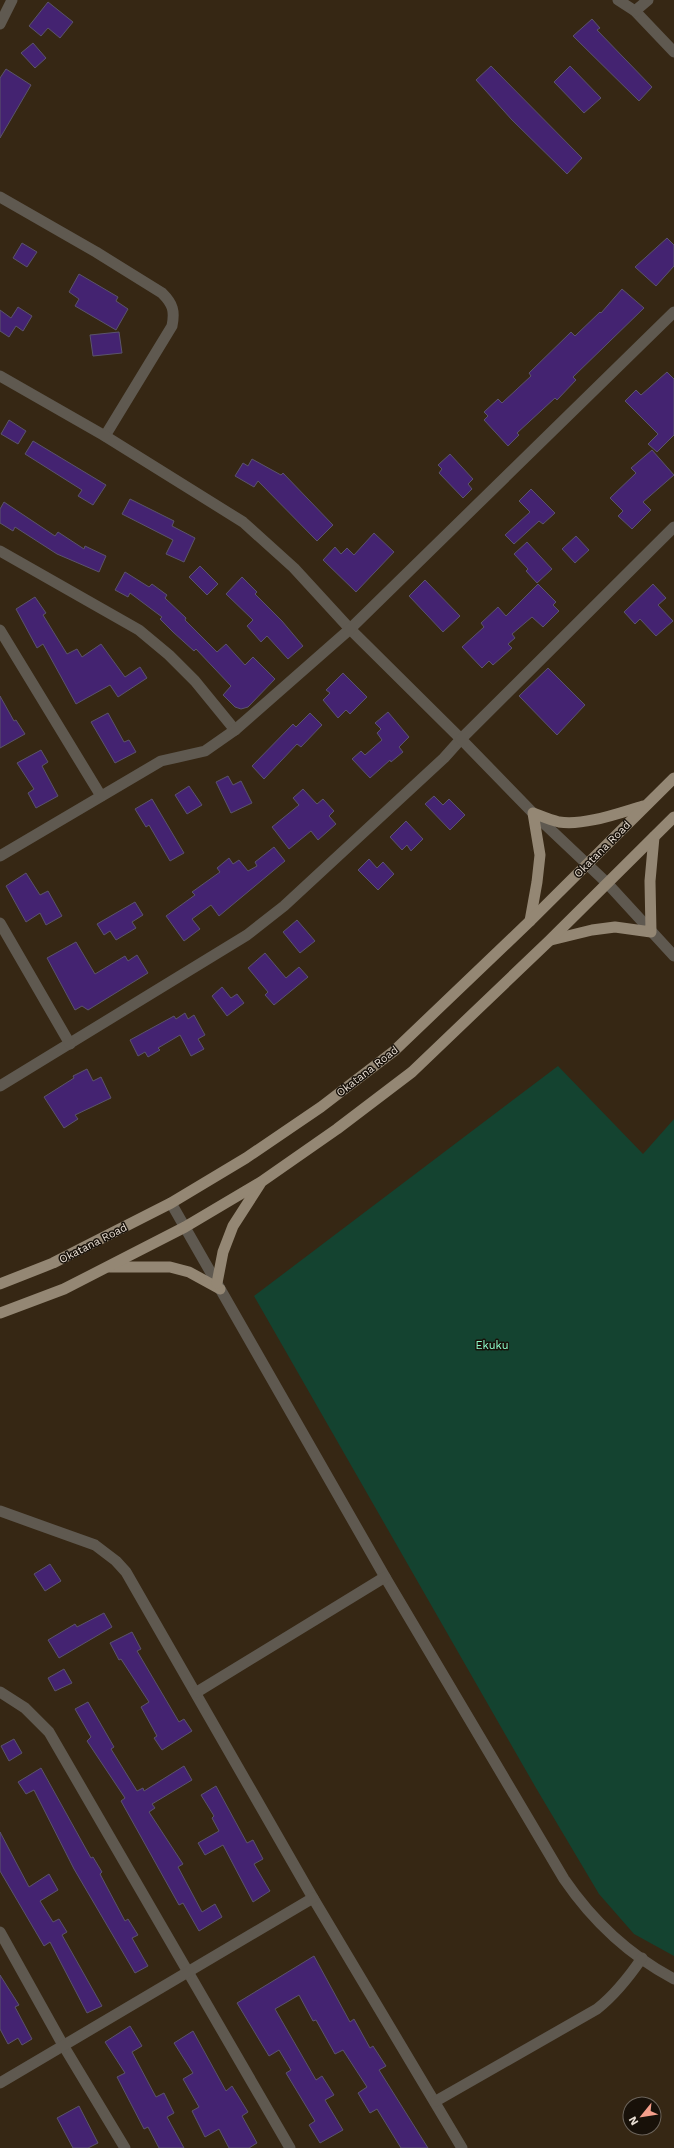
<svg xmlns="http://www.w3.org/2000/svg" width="674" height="2148" font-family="'Work Sans',sans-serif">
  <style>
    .green { fill: #144330 }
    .building { fill: #442371; stroke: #5b546b }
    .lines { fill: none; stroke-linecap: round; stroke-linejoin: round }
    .minor { stroke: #5f5950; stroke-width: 11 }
    .primary { stroke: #948774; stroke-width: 11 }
    .labels { text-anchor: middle; stroke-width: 3; stroke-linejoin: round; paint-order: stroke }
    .street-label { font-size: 11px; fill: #e8ded3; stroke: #181109 }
    .park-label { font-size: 11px; fill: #8efecb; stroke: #181109 }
  </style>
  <rect width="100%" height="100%" fill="#362714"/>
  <!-- green -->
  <path class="green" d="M558,1066L643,1154L674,1119V1956L634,1934L599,1894L536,1788L254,1296Z"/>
  <!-- building -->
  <g class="building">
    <path d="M48,2L73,22L60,38L48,28L41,36L29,26Z"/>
    <path d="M592,19L600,28L597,30L652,87L639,101L573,36Z"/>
    <path d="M33,43L46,58L35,68L21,53Z"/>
    <path d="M491,66L582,158L567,174L512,120L476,80Z"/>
    <path d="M570,66L601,98L584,113L554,82Z"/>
    <path d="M6,69L31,85L0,138V78Z"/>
    <path d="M667,238L674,245V266L656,286L635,267Z"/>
    <path d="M22,243L37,252L27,267L13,258Z"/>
    <path d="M79,274L118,297L116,301L128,309L116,330L75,306L79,299L69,292Z"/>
    <path d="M622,289L644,308L573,377L576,380L557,400L555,398L517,433L519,435L508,446L484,420L488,416L484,412L498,399L502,403L531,376L529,373L571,332L575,336L600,312L601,313Z"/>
    <path d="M18,307L32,316L23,331L16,326L9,337L0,331V310L11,318Z"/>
    <path d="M119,332L122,353L93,356L90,335Z"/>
    <path d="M667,372L674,379V435L657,452L648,444L658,434L625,401L636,390L641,395Z"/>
    <path d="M9,420L26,431L18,444L1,434Z"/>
    <path d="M33,441L106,485L93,505L78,496L82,490L25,454Z"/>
    <path d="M652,450L674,475L643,502L651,510L632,529L618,516L623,511L610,498L636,473L631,468Z"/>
    <path d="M450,454L473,479L468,484L472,489L463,498L439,473L442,469L438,465Z"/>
    <path d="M252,459L281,475L283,473L333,525L317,541L258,481L254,487L235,476L243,463L248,466Z"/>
    <path d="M531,489L555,513L543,524L539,521L514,544L505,535L530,512L519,501Z"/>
    <path d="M130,499L174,521L172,526L195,538L184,562L166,554L173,540L122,514Z"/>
    <path d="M4,502L55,536L58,532L84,549L85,546L106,556L99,572L57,554L15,527L13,531L0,523V509Z"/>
    <path d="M374,533L394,552L356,592L323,560L335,547L341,554L347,548L354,555Z"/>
    <path d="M576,536L589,550L575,563L562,549Z"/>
    <path d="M527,542L552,569L537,583L526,571L528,569L514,554Z"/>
    <path d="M200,566L218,584L207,595L189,577Z"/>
    <path d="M125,572L149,587L152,584L167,595L165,598L186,618L185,620L217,652L226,644L245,665L253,657L275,679L248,707L241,709L235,707L223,695L231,686L196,649L194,651L173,632L160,619L162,617L130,593L128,597L115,590Z"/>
    <path d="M242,577L257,592L255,594L282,621L303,646L288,659L267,636L261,642L247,626L253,620L226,594Z"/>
    <path d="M425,580L460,616L443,632L409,596Z"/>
    <path d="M538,584L556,602L553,605L559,611L543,627L532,617L512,634L515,638L508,644L512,648L493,665L489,661L482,668L462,647L484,627L481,623L498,607L506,616Z"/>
    <path d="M653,584L666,598L658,605L673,621L656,636L640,619L635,624L624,612Z"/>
    <path d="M35,597L46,613L43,615L67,654L77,649L82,657L101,644L125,677L140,667L147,678L118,697L110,685L76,704L43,644L37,648L16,609Z"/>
    <path d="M548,668L585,705L557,735L519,696Z"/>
    <path d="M343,673L367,697L350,714L346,710L338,718L323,700L330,693L326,690Z"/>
    <path d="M0,696L14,721L16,720L25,734L0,748Z"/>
    <path d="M388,712L409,737L399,747L403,752L391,762L390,760L370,778L352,759L361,751L365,755L382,740L377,733L381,729L375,723Z"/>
    <path d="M108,713L124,742L129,740L136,752L115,763L91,722Z"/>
    <path d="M310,713L322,725L301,747L297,744L264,779L252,766L293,724L296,727Z"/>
    <path d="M41,750L48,762L42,766L58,796L36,808L28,793L34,789L17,763Z"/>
    <path d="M228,776L233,785L241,781L252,803L231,813L216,782Z"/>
    <path d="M189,786L202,805L187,814L175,795Z"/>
    <path d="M303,789L317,804L323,799L334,811L329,816L336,824L318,840L311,831L289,849L272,827L299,805L293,798Z"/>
    <path d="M434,796L443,805L449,799L465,815L450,830L425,804Z"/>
    <path d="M152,799L184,853L170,861L149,825L146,827L135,809Z"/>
    <path d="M406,821L423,839L411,851L407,845L402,850L390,837Z"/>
    <path d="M274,847L285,861L219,916L211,905L192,919L200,929L184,941L166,916L195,895L192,892L220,872L217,868L229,858L233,864L239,860L248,871L257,866L255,862Z"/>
    <path d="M369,859L377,868L383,862L394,874L378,890L358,870Z"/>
    <path d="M26,873L40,895L48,891L62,916L46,925L40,913L26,922L6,886Z"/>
    <path d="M135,902L143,915L132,922L136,928L116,940L110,931L104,935L97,924Z"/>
    <path d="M297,920L315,941L300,953L283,932Z"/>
    <path d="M76,942L95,974L125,956L128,961L137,955L148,973L88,1010L82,1006L75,1010L47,958Z"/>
    <path d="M265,953L286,978L299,967L308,977L274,1005L265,995L268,992L248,968Z"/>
    <path d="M222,987L231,998L237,994L244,1003L227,1016L212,996Z"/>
    <path d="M185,1013L188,1019L194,1015L205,1035L198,1039L204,1049L191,1056L180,1035L158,1048L160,1050L148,1057L145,1052L138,1056L130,1040L174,1016L176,1019Z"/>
    <path d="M87,1069L93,1081L101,1077L111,1098L75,1115L78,1119L64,1128L44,1097L74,1078L73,1076Z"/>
    <path d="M50,1564L61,1581L45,1591L34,1574Z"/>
    <path d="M104,1613L112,1627L59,1658L48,1640L75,1624L77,1627Z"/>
    <path d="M132,1632L141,1649L137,1651L179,1722L184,1719L192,1731L162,1750L154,1738L157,1736L141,1707L149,1702L121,1659L119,1660L110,1643Z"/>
    <path d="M64,1669L72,1683L55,1691L48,1678Z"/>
    <path d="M88,1702L114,1747L111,1749L137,1791L143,1788L144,1791L184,1766L192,1780L152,1804L155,1808L149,1812L183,1864L178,1867L202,1912L215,1904L222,1917L199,1931L183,1903L179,1905L121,1801L125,1798L87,1741L91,1737L75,1709Z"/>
    <path d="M14,1739L22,1753L9,1761L1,1746Z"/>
    <path d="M41,1768L91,1858L93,1857L102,1872L100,1874L125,1921L128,1919L138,1935L132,1938L148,1966L135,1973L74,1869L34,1790L26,1794L18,1782Z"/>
    <path d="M216,1786L247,1843L253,1840L263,1859L254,1864L270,1891L253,1902L223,1845L205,1855L198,1843L219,1831L212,1818L214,1816L201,1795Z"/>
    <path d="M0,1832L29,1887L49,1874L58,1890L40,1901L53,1922L59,1919L67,1932L62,1935L102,2006L87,2013L50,1942L44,1946L0,1871Z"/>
    <path d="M314,1956L350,2022L354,2019L370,2048L373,2046L386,2066L379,2070L428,2148H401L377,2109L370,2113L358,2093L367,2087L343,2050L335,2054L316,2020L313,2021L299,1995L275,2009L316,2080L322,2076L334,2095L325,2100L343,2130L320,2143L309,2125L315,2121L286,2073L291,2070L279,2050L269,2056L237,2003Z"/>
    <path d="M0,1975L19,2005L15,2007L32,2039L22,2045L18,2038L8,2044L0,2029Z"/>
    <path d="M130,2026L142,2046L132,2052L156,2097L164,2093L174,2113L167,2117L184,2148H159L148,2127L144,2129L117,2077L125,2073L105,2042Z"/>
    <path d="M193,2031L226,2091L232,2086L248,2112L242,2116L257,2143L249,2148H229L219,2129L205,2137L192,2111L199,2107L183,2079L193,2073L174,2043Z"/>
    <path d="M79,2106L98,2143L88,2148H73L57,2118Z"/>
  </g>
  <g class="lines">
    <!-- minor -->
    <g class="minor">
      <path d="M618,0L635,11L674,52"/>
      <path d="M635,11L648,0"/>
      <path d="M0,24L12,0"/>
      <path d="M0,197L96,252L162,293C173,304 175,311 172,326L105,436"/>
      <path d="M0,376L105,436L243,522L294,568L350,629L461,739L444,758L284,906L247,935L0,1086"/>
      <path d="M674,527L461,739L533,813L607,883L674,956"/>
      <path d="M0,551L139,630L169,655L195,681L235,730"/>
      <path d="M0,630L101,796"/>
      <path d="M0,856L161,761L205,751L235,730L350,629L674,312"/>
      <path d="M0,923L70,1044"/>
      <path d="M171,1203L385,1577L564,1879C592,1920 629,1955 674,1979"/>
      <path d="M0,1511L95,1545L116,1561L126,1572L313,1898L462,2148"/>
      <path d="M0,1692L25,1708L49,1732L290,2148"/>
      <path d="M197,1692L385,1577"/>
      <path d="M0,1932L63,2045L125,2148"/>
      <path d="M0,2083L313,1898"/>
      <path d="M436,2101L597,2009C616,1994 629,1977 642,1958"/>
    </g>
    <!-- primary -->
    <g class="primary">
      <path d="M530,921L537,882L540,855L533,813C541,816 550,820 559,822C584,826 619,813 643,806"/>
      <path d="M551,940L592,930L615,927L651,932L650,881L654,837"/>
      <path d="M110,1267H170L189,1272L220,1289"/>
      <path d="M217,1283L223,1252L233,1226L260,1184"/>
      <path d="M0,1284L53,1263L171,1203L246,1158L321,1107L394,1051L530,921L674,778"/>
      <path d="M0,1313L64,1289L185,1227L261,1182L337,1129L412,1072L549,941L674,817"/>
    </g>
  </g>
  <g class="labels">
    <!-- street labels -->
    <g class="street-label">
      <text transform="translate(602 849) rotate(-45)" y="4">Okatana Road</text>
      <text transform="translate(367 1071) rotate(-38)" y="4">Okatana Road</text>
      <text transform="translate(93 1243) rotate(-27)" y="4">Okatana Road</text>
    </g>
    <!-- park labels -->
    <g class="park-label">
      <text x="492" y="1349">Ekuku</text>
    </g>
  </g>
  <!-- north arrow -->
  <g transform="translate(642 2116) rotate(240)"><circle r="19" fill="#181109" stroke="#6b635a"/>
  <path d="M0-3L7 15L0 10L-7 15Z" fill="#f49e8a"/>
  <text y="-6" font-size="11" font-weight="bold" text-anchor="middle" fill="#e8ded3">N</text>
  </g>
</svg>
